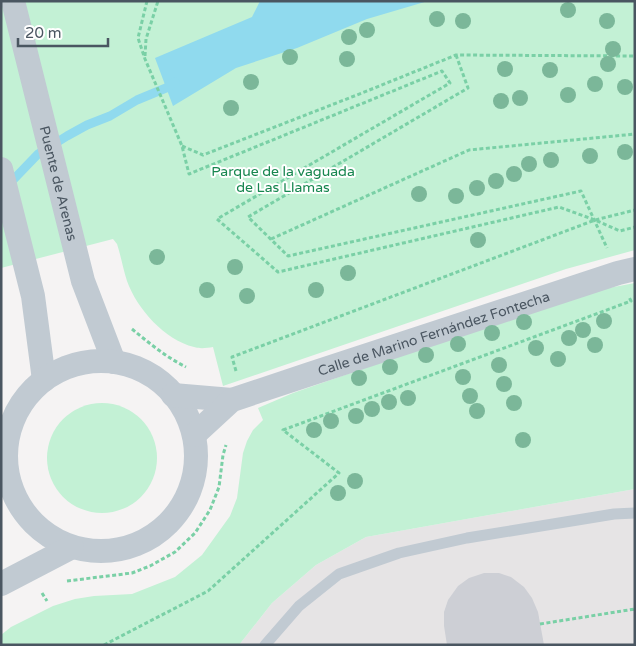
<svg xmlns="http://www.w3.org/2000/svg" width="636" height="646" font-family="'Varela Round',sans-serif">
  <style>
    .education { fill: #e6e4e5 }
    .green { fill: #c3f1d5 }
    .water { fill: #90daee }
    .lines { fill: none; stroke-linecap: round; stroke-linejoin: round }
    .stream { stroke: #90daee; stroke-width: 9 }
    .building { fill: #cdcfd5 }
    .path { stroke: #7ad0a6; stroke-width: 3; stroke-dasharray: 4 2.5; stroke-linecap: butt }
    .service { stroke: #c1cad2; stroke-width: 11 }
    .minor { stroke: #c1cad2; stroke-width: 24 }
    .tree { fill: #7bb799 }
    .labels { text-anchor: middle; stroke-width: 4; stroke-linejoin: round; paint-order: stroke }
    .park-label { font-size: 14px; fill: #17864f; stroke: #fff }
    .street-label { font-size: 14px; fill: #4a5661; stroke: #fff }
  </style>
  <rect width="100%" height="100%" fill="#f5f3f3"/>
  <!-- education -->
  <path class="education" d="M635,489V645H239L272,603L316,565L366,537Z"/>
  <!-- green -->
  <g class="green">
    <path d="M1,1H635V250L566,269L223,386L213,347C207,348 200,349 194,347C165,340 137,309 127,281C123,269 121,256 117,244L113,239L1,268Z"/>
    <path d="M635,283V489L366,537L316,565L272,603L239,645H1V635L11,627L53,606L75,599L94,596L132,594L175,577L202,555L230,516L237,498L243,453L247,441L253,430L263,420L258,408L293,393L414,351L603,289Z"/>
    <circle cx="102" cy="458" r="55"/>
  </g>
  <!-- water -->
  <path class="water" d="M260,1H428L367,19L297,48L236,68L173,106L155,58L252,17Z"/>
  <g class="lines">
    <!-- stream -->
    <path class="stream" d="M6,185L13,180L38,154L67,136L87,125L110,116L137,100L166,88L175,82"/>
  </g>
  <!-- building -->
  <path class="building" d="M484,573H499L511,577L524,587L532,598L538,612L544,645H447L444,626V612L448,600L458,586L469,578Z"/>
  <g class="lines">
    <!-- path -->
    <g class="path">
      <path d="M147,1L138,38L145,59L182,146L189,174L442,71L450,83L217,219L278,272L559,207L595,220L620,231L635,227"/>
      <path d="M456,55L468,88L248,217L288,256L581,191L607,248"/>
      <path d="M145,56L146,39L158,1"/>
      <path d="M182,146L203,155L362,93L456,55L635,56"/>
      <path d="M271,239L469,150L635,134"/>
      <path d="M132,329C149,343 166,357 186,367"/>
      <path d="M236,371L232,357L595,220L635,210"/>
      <path d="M67,581L132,573L150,566L175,552L195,533L210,510L219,487L223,455L226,445"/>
      <path d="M42,593L47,601"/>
      <path d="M540,624L635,609"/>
      <path d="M104,645L208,591L339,473L283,430L631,301L629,297"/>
    </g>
    <!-- service -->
    <path class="service" d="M265,645L299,606L339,574L399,553L467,538L614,514L635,513"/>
    <!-- minor -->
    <g class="minor">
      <path id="s1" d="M13,1L83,281L114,362"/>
      <path d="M1,169L33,296L44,380"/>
      <circle cx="101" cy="456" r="95"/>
      <path d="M173,395L232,400"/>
      <path id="s2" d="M194,435L232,400L310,374L618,273L635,269"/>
      <path d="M1,584L72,547"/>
    </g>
  </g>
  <!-- trees -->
  <g class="tree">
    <circle cx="568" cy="10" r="8"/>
    <circle cx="437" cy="19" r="8"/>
    <circle cx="463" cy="21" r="8"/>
    <circle cx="607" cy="21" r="8"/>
    <circle cx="367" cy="30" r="8"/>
    <circle cx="349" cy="37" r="8"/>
    <circle cx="613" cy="49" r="8"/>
    <circle cx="290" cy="57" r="8"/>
    <circle cx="347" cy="59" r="8"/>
    <circle cx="608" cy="64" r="8"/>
    <circle cx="505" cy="69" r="8"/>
    <circle cx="550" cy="70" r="8"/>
    <circle cx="251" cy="82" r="8"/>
    <circle cx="595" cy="84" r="8"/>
    <circle cx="625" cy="87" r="8"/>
    <circle cx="568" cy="95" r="8"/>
    <circle cx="520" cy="98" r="8"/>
    <circle cx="501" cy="101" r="8"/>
    <circle cx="231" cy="108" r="8"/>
    <circle cx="625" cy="152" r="8"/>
    <circle cx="590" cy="156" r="8"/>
    <circle cx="551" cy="160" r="8"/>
    <circle cx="529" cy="164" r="8"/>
    <circle cx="514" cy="174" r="8"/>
    <circle cx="496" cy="181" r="8"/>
    <circle cx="477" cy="188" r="8"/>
    <circle cx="419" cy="194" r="8"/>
    <circle cx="456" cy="196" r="8"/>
    <circle cx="478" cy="240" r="8"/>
    <circle cx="157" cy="257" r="8"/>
    <circle cx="235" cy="267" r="8"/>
    <circle cx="348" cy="273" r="8"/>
    <circle cx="207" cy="290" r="8"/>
    <circle cx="316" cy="290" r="8"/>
    <circle cx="247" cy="296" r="8"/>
    <circle cx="604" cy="321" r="8"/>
    <circle cx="524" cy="322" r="8"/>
    <circle cx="583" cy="330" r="8"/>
    <circle cx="492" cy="333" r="8"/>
    <circle cx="569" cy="338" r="8"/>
    <circle cx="458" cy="344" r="8"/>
    <circle cx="595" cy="345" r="8"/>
    <circle cx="536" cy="348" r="8"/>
    <circle cx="426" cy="355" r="8"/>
    <circle cx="558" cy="359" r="8"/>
    <circle cx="499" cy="365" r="8"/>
    <circle cx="390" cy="367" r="8"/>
    <circle cx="463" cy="377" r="8"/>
    <circle cx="359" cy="378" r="8"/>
    <circle cx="504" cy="384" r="8"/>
    <circle cx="470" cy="396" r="8"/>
    <circle cx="408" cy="398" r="8"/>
    <circle cx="389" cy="402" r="8"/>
    <circle cx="514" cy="403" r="8"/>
    <circle cx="372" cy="409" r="8"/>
    <circle cx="477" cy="411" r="8"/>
    <circle cx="356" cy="416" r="8"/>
    <circle cx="331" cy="421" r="8"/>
    <circle cx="314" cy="430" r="8"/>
    <circle cx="523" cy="440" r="8"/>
    <circle cx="355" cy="481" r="8"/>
    <circle cx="338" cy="493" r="8"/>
  </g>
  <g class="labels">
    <!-- park labels -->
    <g class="park-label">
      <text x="283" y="176">Parque de la vaguada<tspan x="283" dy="16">de Las Llamas</tspan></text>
    </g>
    <!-- street labels -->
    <g class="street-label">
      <text dy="5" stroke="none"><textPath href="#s1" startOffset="188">Puente de Arenas</textPath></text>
      <text dy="5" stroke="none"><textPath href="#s2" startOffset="264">Calle de Marino Fernández Fontecha</textPath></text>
    </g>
  </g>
  <!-- border -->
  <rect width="636" height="646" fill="none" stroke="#4a5661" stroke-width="5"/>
  <!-- scale -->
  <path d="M18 38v8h90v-8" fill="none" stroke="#4a5661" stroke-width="2.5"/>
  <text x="25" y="38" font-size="15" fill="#4a5661" stroke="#ffffff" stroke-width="4" paint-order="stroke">20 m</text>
</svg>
